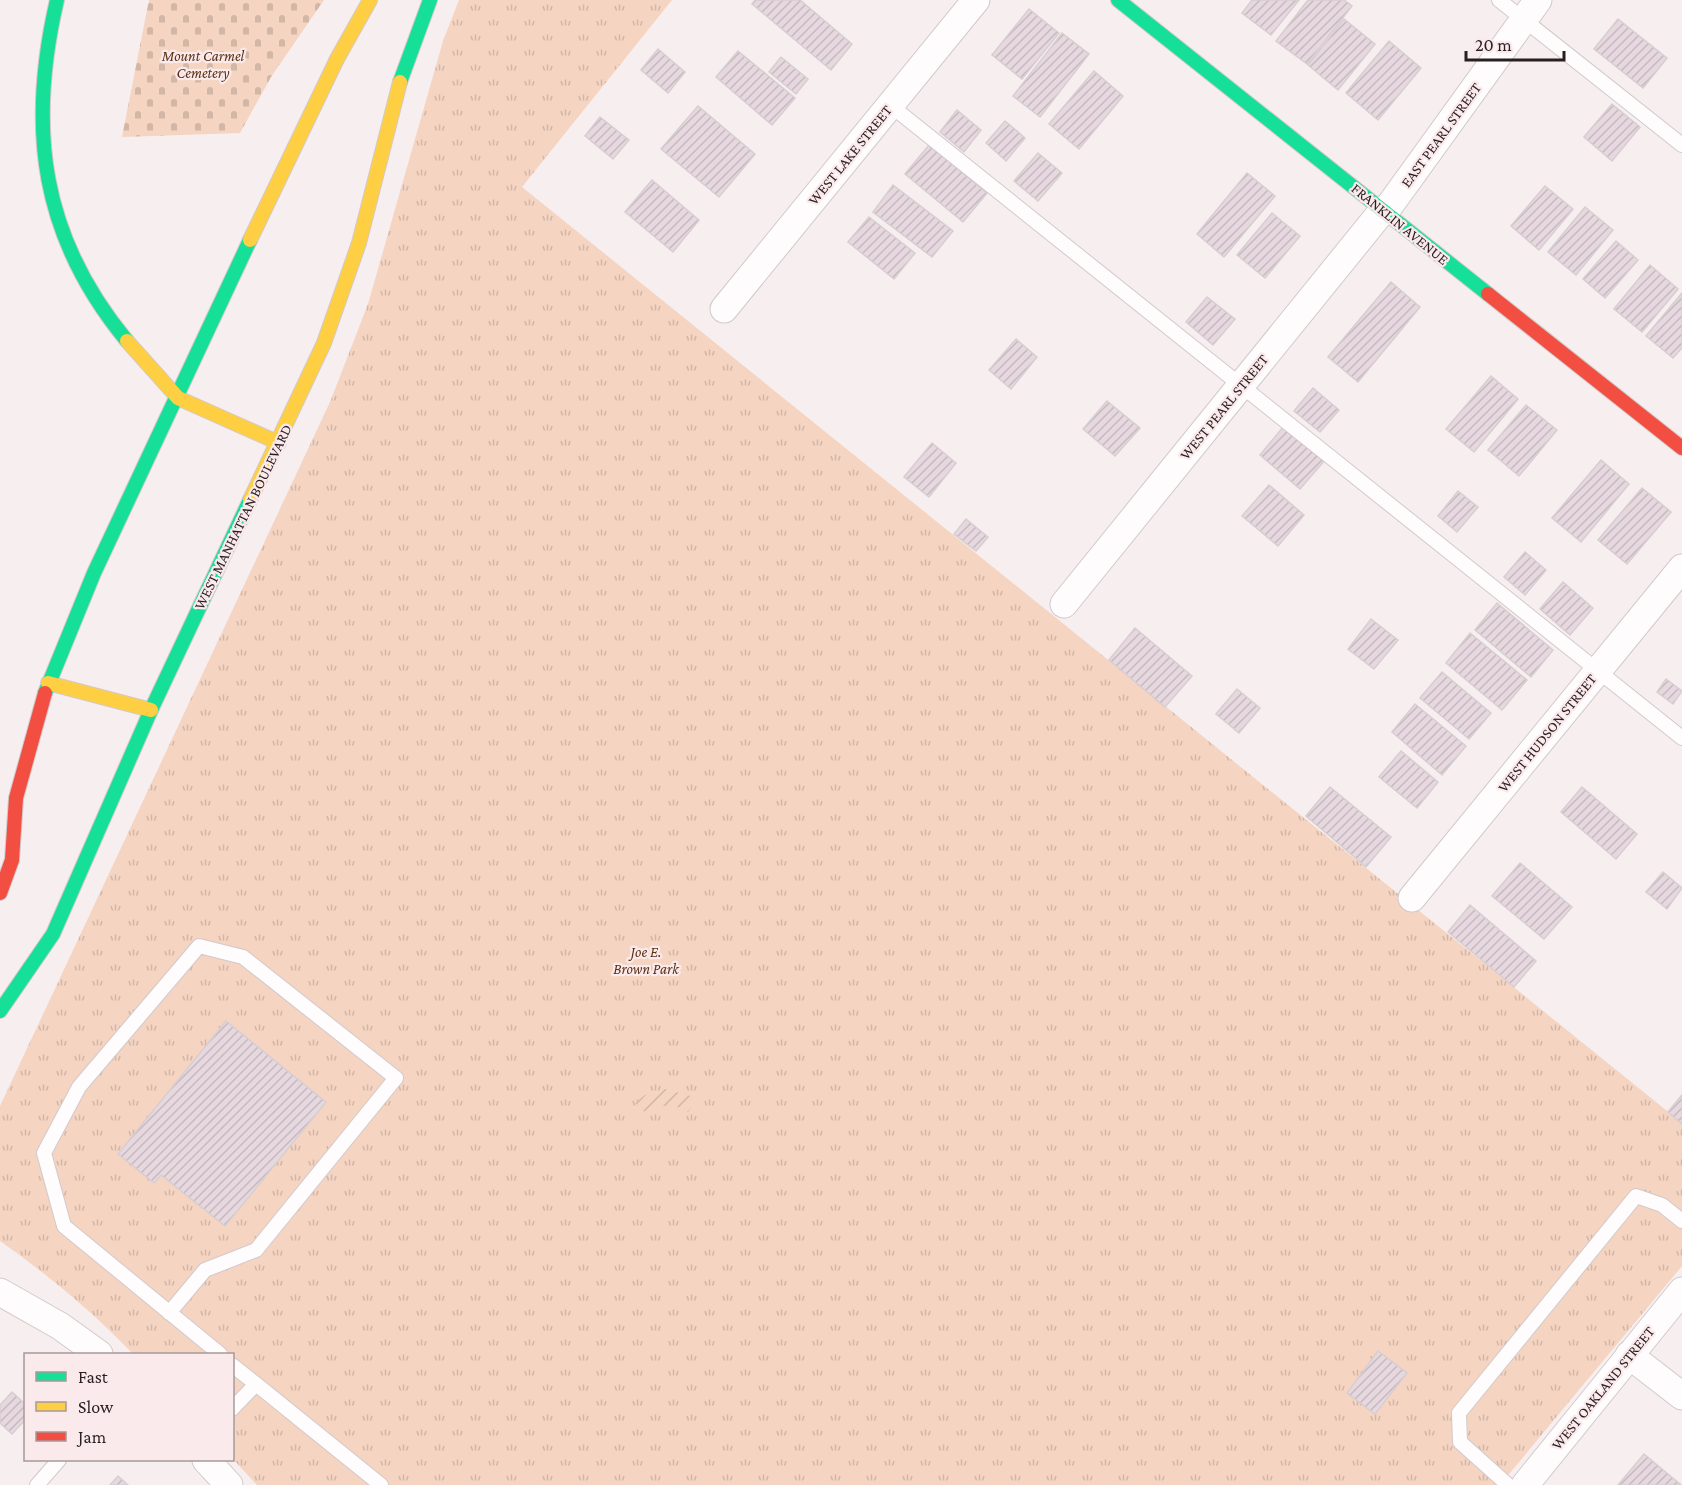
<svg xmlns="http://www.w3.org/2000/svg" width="1682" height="1485" font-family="'Crimson Pro',serif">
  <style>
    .cemetery { fill: url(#cemetery-stones) }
    .park { fill: url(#park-tufts) }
    .garden { fill: url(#garden-furrows) }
    .building { fill: url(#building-hatch); stroke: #d7ced1; stroke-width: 1.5 }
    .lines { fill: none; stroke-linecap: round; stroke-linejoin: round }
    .lane-casing { stroke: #d2c9ca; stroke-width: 16 }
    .street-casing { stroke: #d2c9ca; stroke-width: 29 }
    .fast-casing { stroke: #d2c9ca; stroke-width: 16 }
    .slow-casing { stroke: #d2c9ca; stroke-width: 16 }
    .jam-casing { stroke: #d2c9ca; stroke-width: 16 }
    .lane { stroke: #fefcfd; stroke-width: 14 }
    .street { stroke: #fefcfd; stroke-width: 27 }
    .fast { stroke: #16e098; stroke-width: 14 }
    .slow { stroke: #ffcf43; stroke-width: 14 }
    .jam { stroke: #f24e42; stroke-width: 14 }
    .labels { text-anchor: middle; stroke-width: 4.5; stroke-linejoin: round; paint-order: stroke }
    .park-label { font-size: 15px; font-style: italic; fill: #5a3111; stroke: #fbeaec }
    .street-label { font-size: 15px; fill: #291f21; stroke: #fbeaec }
  </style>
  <defs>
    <pattern id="cemetery-stones" width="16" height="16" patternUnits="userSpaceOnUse" patternTransform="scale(1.5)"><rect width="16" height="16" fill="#f5d4c2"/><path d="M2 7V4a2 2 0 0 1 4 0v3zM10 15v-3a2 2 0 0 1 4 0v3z" fill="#d2b6a6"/></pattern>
    <pattern id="park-tufts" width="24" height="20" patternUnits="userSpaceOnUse" patternTransform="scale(1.5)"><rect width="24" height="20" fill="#f5d4c2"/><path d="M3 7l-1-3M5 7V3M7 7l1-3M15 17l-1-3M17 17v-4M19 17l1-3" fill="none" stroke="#d2b6a6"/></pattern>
    <pattern id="garden-furrows" width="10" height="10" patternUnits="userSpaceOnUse" patternTransform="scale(1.5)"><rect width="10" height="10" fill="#f5d4c2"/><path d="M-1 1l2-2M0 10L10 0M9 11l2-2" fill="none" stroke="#d2b6a6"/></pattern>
    <pattern id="building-hatch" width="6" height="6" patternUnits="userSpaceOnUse" patternTransform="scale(1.5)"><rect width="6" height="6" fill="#e7d8df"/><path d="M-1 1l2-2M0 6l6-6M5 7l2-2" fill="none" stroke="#c6b9bf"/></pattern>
  </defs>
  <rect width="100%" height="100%" fill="#f7eeef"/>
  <!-- cemetery -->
  <path class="cemetery" d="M149,0H324L271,77L240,133L122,137Z"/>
  <!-- park -->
  <path class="park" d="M459,0H672L522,187L1682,1123V1266L1500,1485H257L233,1459L232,1354H133C92,1311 48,1275 0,1241V1106L330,402L368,304L443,41Z"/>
  <!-- garden -->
  <path class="garden" d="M665,1089L698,1098L688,1112C673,1103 661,1103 647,1114L635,1103L645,1095Z"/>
  <!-- building -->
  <g class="building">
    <path d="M755,0H800L852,44L831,70L752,4Z"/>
    <path d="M1252,0H1299L1271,35L1242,13Z"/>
    <path d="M1308,0H1344L1352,6L1307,64L1276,41Z"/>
    <path d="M1029,9L1059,33L1022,79L992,55Z"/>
    <path d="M1344,19L1375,44L1338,90L1308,65Z"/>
    <path d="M1618,19L1667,58L1643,88L1594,49Z"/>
    <path d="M1062,33L1089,54L1040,117L1013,96Z"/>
    <path d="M1389,41L1421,68L1378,120L1346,93Z"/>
    <path d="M658,49L685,72L668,93L641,70Z"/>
    <path d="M738,51L795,98L772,125L716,77Z"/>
    <path d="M781,57L808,79L796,94L769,72Z"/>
    <path d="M1094,71L1123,96L1079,149L1049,124Z"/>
    <path d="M1612,104L1640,127L1612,161L1584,137Z"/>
    <path d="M698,106L755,154L719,197L661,149Z"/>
    <path d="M957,110L981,130L964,152L940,132Z"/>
    <path d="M600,117L629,140L613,159L585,136Z"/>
    <path d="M1005,121L1025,138L1006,161L986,143Z"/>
    <path d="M929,145L987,193L963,222L905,174Z"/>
    <path d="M1038,153L1062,173L1038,201L1014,181Z"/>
    <path d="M1247,173L1275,196L1224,257L1197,234Z"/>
    <path d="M652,180L699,220L673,252L625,212Z"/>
    <path d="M893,185L953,231L932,257L873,212Z"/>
    <path d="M1545,186L1573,209L1539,250L1511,226Z"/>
    <path d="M1585,207L1613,230L1576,275L1548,252Z"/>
    <path d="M1272,213L1300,236L1265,278L1237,255Z"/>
    <path d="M869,217L915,253L894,279L848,242Z"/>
    <path d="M1616,241L1638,260L1605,298L1583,279Z"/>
    <path d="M1650,265L1678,289L1642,332L1614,309Z"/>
    <path d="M1391,282L1420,307L1358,382L1328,357Z"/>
    <path d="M1682,293V348L1673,358L1646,336Z"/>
    <path d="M1207,297L1235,319L1213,345L1186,322Z"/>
    <path d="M1016,339L1037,357L1011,389L989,370Z"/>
    <path d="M1491,376L1518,399L1474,452L1446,429Z"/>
    <path d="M1313,388L1339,410L1320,432L1294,411Z"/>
    <path d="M1107,401L1140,428L1115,456L1083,429Z"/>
    <path d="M1526,405L1557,430L1519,476L1488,450Z"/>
    <path d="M1284,426L1325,460L1300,489L1260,455Z"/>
    <path d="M932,443L956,463L929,497L904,477Z"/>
    <path d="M1601,460L1629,484L1581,542L1552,518Z"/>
    <path d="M1269,485L1304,515L1278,546L1242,516Z"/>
    <path d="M1642,488L1671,512L1627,564L1598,540Z"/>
    <path d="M1458,491L1478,507L1457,532L1438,516Z"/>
    <path d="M966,519L988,537L976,551L954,534Z"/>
    <path d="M1525,552L1546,570L1525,595L1504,577Z"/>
    <path d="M1563,582L1593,608L1570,635L1540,609Z"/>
    <path d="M1497,603L1553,650L1531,677L1475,630Z"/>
    <path d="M1371,619L1398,640L1374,669L1348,649Z"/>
    <path d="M1135,628L1192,676L1165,707L1109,660Z"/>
    <path d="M1470,633L1527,680L1502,710L1446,663Z"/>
    <path d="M1442,672L1491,713L1469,739L1420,698Z"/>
    <path d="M1666,679L1682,691L1673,704L1657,692Z"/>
    <path d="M1237,689L1260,708L1239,733L1216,714Z"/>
    <path d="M1415,704L1466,746L1442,775L1392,732Z"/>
    <path d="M1401,751L1438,782L1417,808L1379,777Z"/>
    <path d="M1330,787L1391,837L1366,867L1306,816Z"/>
    <path d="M1582,787L1637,834L1616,859L1561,812Z"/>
    <path d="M1520,863L1572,907L1544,939L1492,896Z"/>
    <path d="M1663,872L1682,888L1667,909L1646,892Z"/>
    <path d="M1470,905L1536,961L1514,987L1448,932Z"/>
    <path d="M226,1021L326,1102L225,1226L161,1175L154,1183L118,1154Z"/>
    <path d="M1682,1095V1124L1668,1112Z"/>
    <path d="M1378,1351L1407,1373L1375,1414L1347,1393Z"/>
    <path d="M12,1392L26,1405V1419L12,1434L0,1423V1405Z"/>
    <path d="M1644,1454L1681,1485H1618Z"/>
    <path d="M118,1476L128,1485H110Z"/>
  </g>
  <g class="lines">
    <defs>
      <g id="lane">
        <path d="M1499,0L1682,145"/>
        <path d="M890,105L1682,738"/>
        <path d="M169,1313L205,1270L256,1250L396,1078L243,957L199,946L79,1087L44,1153L64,1226L220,1354"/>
        <path d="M232,1365L256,1384L232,1409"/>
        <path d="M256,1384L381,1485"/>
        <path d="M37,1485L59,1460"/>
        <path d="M1508,1485L1460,1442L1459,1413L1636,1196L1662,1205L1682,1221"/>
      </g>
      <g id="street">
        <path d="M1385,212L1538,0"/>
        <path d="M724,309L976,0"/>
        <path d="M1064,604L1383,210"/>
        <path d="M1412,898L1682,568"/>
        <path d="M0,1292L60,1326L99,1354"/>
        <path d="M1629,1355L1682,1396"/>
        <path d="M206,1460L229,1485"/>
        <path d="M1525,1485L1682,1291"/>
      </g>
      <g id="fast">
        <path d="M57,0C27,129 41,237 127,341"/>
        <path d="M1118,0L1488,294"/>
        <path d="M400,82L430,0"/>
        <path d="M45,693L94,573L250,240"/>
        <path d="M0,1011L53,934L151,710L250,500"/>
      </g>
      <g id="slow">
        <path d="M250,240L337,59L370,0"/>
        <path d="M127,341L178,398L279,443"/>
        <path d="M250,500L324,343L359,243L400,82"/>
        <path d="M48,683L151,710"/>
      </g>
      <g id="jam">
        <path d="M1488,294L1682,448"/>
        <path d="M0,893L12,860L16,798L45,693"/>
      </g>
    </defs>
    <!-- lane casing -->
    <use href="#lane" class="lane-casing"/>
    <!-- street casing -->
    <use href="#street" class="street-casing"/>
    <!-- fast casing -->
    <use href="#fast" class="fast-casing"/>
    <!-- slow casing -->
    <use href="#slow" class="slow-casing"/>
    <!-- jam casing -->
    <use href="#jam" class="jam-casing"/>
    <!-- lane -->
    <use href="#lane" class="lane"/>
    <!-- street -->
    <use href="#street" class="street"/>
    <!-- fast -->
    <use href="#fast" class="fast"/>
    <!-- slow -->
    <use href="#slow" class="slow"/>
    <!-- jam -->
    <use href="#jam" class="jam"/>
  </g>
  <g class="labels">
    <!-- park labels -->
    <g class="park-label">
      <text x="203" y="61">Mount Carmel<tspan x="203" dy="17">Cemetery</tspan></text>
      <text x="646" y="957">Joe E.<tspan x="646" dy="17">Brown Park</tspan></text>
    </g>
    <!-- street labels -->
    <g class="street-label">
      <text transform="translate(1441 135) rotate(-54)" y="5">EAST PEARL STREET</text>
      <text transform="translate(850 155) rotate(-51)" y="5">WEST LAKE STREET</text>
      <text transform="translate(1400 224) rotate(39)" y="5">FRANKLIN AVENUE</text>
      <text transform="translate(1224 407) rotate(-51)" y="5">WEST PEARL STREET</text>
      <text transform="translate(243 517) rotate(-64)" y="5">WEST MANHATTAN BOULEVARD</text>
      <text transform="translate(1547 733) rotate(-51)" y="5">WEST HUDSON STREET</text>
      <text transform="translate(1603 1388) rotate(-51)" y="5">WEST OAKLAND STREET</text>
    </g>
  </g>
  <!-- legend -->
  <rect x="24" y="1353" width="210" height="108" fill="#fbeaec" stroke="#a7999b" stroke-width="1.5"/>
  <rect x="36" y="1372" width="30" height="9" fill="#16e098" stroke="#a7999b" stroke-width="1.5"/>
  <text x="78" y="1383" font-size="18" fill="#291f21">Fast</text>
  <rect x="36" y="1402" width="30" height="9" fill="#ffcf43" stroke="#a7999b" stroke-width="1.5"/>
  <text x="78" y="1413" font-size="18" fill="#291f21">Slow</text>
  <rect x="36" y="1432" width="30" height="9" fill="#f24e42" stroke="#a7999b" stroke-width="1.5"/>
  <text x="78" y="1443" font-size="18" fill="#291f21">Jam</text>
  <!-- scale -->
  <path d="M1466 51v9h98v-9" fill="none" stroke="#291f21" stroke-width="3"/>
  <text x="1475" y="51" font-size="18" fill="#291f21" stroke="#fbeaec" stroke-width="4.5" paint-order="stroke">20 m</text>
</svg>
